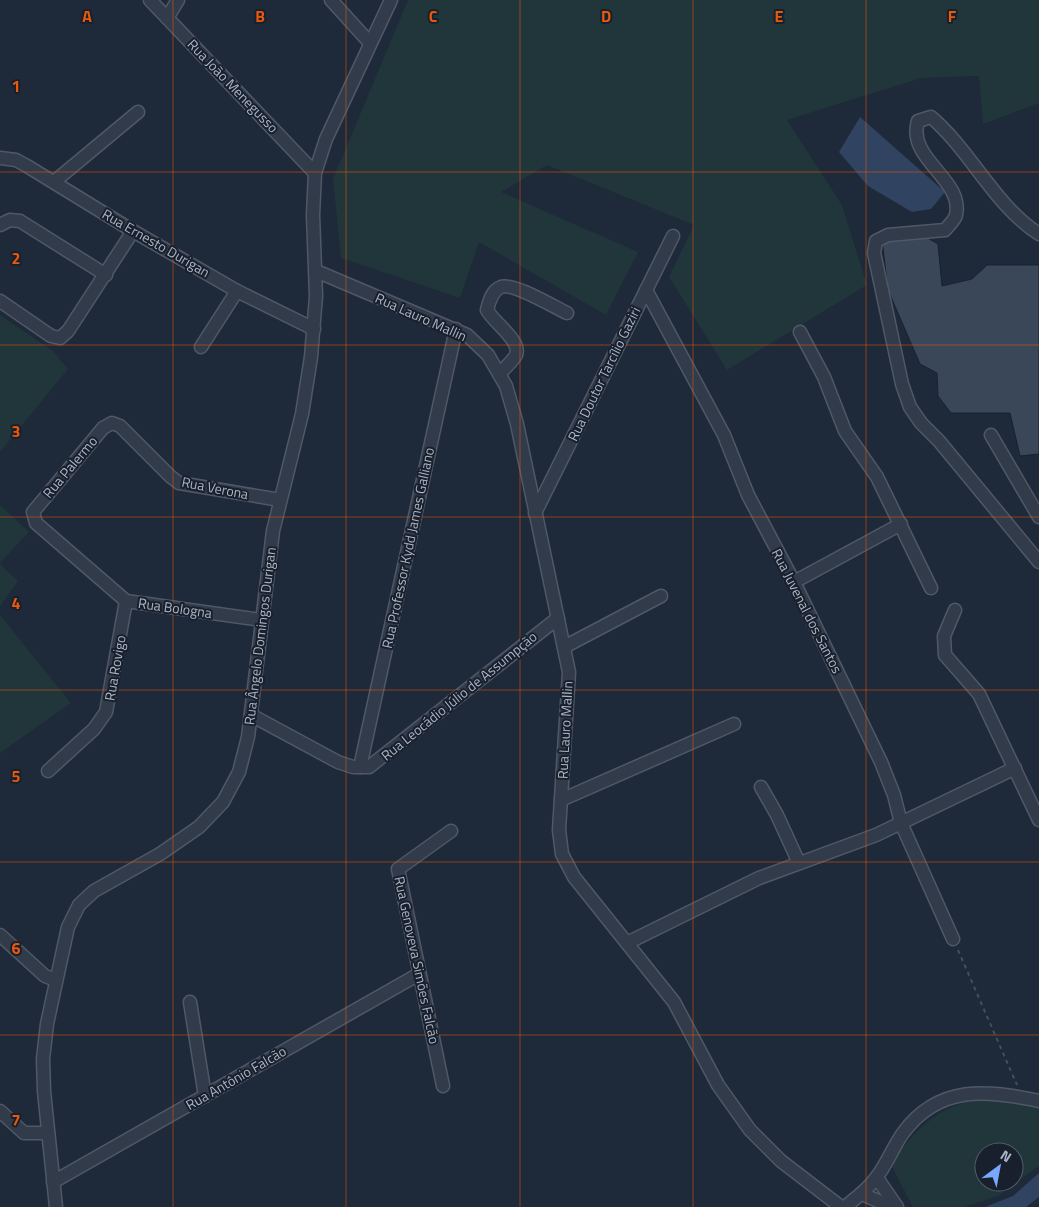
<svg xmlns="http://www.w3.org/2000/svg" width="1039" height="1207" font-family="'Titillium Web',sans-serif">
  <style>
    .green { fill: #20363a; fill-rule: evenodd }
    .water { fill: #304461 }
    .building { fill: #3a4759; stroke: #1a2230 }
    .lines { fill: none; stroke-linecap: round; stroke-linejoin: round }
    .minor-casing { stroke: #505867; stroke-width: 15 }
    .path { stroke: #3e5357; stroke-width: 2; stroke-dasharray: 4 4; stroke-linecap: butt }
    .minor { stroke: #323b49; stroke-width: 12 }
    .grid { fill: none; stroke: #e8590c; stroke-width: 1; stroke-opacity: 0.55 }
    .labels { text-anchor: middle; stroke-width: 4; stroke-linejoin: round; paint-order: stroke }
    .street-label { font-size: 14px; fill: #acb5c6; stroke: #18202d }
    .grid-label { font-size: 16px; text-anchor: middle; font-weight: bold; fill: #e8590c; stroke: #18202d; stroke-width: 4; stroke-linejoin: round; paint-order: stroke }
  </style>
  <rect width="100%" height="100%" fill="#1e2939"/>
  <!-- green -->
  <g class="green">
    <path d="M408,0H1039V103L983,124L979,76L921,78L787,120L842,205L867,285L727,370L669,277L694,225L547,165L501,192L638,252L606,315L479,242L460,298L341,258L333,179Z"/>
    <path d="M0,315L53,351L68,369L0,452Z"/>
    <path d="M0,505L29,532L0,563Z"/>
    <path d="M0,564L18,581L0,606Z"/>
    <path d="M0,615L71,703L0,753Z"/>
    <path d="M981,1098L1039,1107V1166L998,1196L964,1207H913L890,1163C921,1126 932,1109 981,1098ZM984,1152H1014V1182H984Z"/>
  </g>
  <!-- water -->
  <g class="water">
    <path d="M860,117L945,192L931,209L912,212L868,186L839,152Z"/>
    <path d="M1039,1173V1197L1026,1207H985L1013,1196Z"/>
  </g>
  <!-- building -->
  <path class="building" d="M924,236L938,244L942,286L972,279L987,265H1039V454L1020,456L1010,413H951L938,396L937,373L920,364L888,290L882,240Z"/>
  <g class="lines">
    <defs>
      <g id="minor">
        <path d="M150,0L315,173"/>
        <path d="M331,0L370,43"/>
        <path d="M167,18L178,0"/>
        <path d="M0,158L16,160L27,166L133,231L237,291L314,329"/>
        <path d="M55,181L138,112"/>
        <path d="M0,225L10,220L20,221L106,275"/>
        <path d="M1039,234C994,205 971,151 931,117L918,121C906,159 964,179 956,215C955,220 948,226 945,230L888,235L876,241L874,253L902,384L910,407L921,423L939,441L1039,562"/>
        <path d="M316,271L467,335L488,355L506,386L517,424L569,672L559,830L562,854L574,877L674,1002L718,1085L750,1130L781,1161L841,1207"/>
        <path d="M646,290L724,435L748,495L794,582L881,762L894,795L901,823L953,939"/>
        <path d="M0,301L51,336L60,338L68,331L133,231"/>
        <path d="M800,332L824,377L845,431L877,477L931,588"/>
        <path d="M201,347L237,291"/>
        <path d="M500,374C504,368 513,361 516,355C522,341 493,322 487,310C489,302 492,290 501,287C513,282 554,307 567,313"/>
        <path d="M991,435L1039,517"/>
        <path d="M535,513L673,236"/>
        <path d="M794,582L901,524"/>
        <path d="M955,610L944,636L945,655L979,694L1039,820"/>
        <path d="M261,620L126,601L36,523L33,512L103,428L112,423L120,426L171,477L179,483L280,500"/>
        <path d="M564,647L661,596"/>
        <path d="M251,715L338,762L353,767H369L558,618"/>
        <path d="M360,767L456,329"/>
        <path d="M48,771L94,729L106,712L126,601"/>
        <path d="M761,787L777,815L799,863"/>
        <path d="M561,800L734,724"/>
        <path d="M0,935L45,976L56,980"/>
        <path d="M627,943L759,878L876,835L1015,768"/>
        <path d="M190,1002L205,1096"/>
        <path d="M443,1086L398,869L451,831"/>
        <path d="M0,1111L24,1133H48"/>
        <path d="M877,1178L897,1207"/>
        <path d="M53,1182L419,974"/>
        <path d="M862,1194L892,1207"/>
        <path d="M56,1207L44,1091L43,1059L47,1024L68,927L79,905L94,891L160,854L199,827L223,802L239,772L248,737L273,531L302,414L311,357L316,296L313,215L315,173L326,139L391,0"/>
        <path d="M845,1207C856,1198 867,1190 876,1178C887,1164 893,1147 903,1133C939,1084 988,1090 1039,1101"/>
      </g>
    </defs>
    <!-- minor casing -->
    <use href="#minor" class="minor-casing"/>
    <!-- path -->
    <path class="path" d="M958,950L1017,1085"/>
    <!-- minor -->
    <use href="#minor" class="minor"/>
  </g>
  <!-- grid -->
  <path class="grid" d="M173,0V1207M346,0V1207M520,0V1207M693,0V1207M866,0V1207M0,172H1039M0,345H1039M0,517H1039M0,690H1039M0,862H1039M0,1035H1039"/>
  <g class="labels">
    <!-- street labels -->
    <g class="street-label">
      <text transform="translate(233 86) rotate(46)" y="5">Rua João Menegusso</text>
      <text transform="translate(156 243) rotate(30)" y="5">Rua Ernesto Durigan</text>
      <text transform="translate(421 317) rotate(24)" y="5">Rua Lauro Mallin</text>
      <text transform="translate(604 374) rotate(-64)" y="5">Rua Doutor Tarcílio Gaziri</text>
      <text transform="translate(70 467) rotate(-50)" y="5">Rua Palermo</text>
      <text transform="translate(215 488) rotate(11)" y="5">Rua Verona</text>
      <text transform="translate(408 548) rotate(-78)" y="5">Rua Professor Kydd James Galliano</text>
      <text transform="translate(175 608) rotate(8)" y="5">Rua Bologna</text>
      <text transform="translate(807 611) rotate(63)" y="5">Rua Juvenal dos Santos</text>
      <text transform="translate(260 636) rotate(-83)" y="5">Rua Ângelo Domingos Durigan</text>
      <text transform="translate(115 668) rotate(-80)" y="5">Rua Rovigo</text>
      <text transform="translate(459 696) rotate(-39)" y="5">Rua Leocádio Júlio de Assumpção</text>
      <text transform="translate(565 730) rotate(-87)" y="5">Rua Lauro Mallin</text>
      <text transform="translate(417 960) rotate(78)" y="5">Rua Genoveva Simões Falcão</text>
      <text transform="translate(236 1078) rotate(-30)" y="5">Rua Antônio Falcão</text>
    </g>
  </g>
  <g class="grid-label">
    <text x="87" y="22">A</text>
    <text x="260" y="22">B</text>
    <text x="433" y="22">C</text>
    <text x="606" y="22">D</text>
    <text x="779" y="22">E</text>
    <text x="952" y="22">F</text>
    <text x="16" y="92">1</text>
    <text x="16" y="264">2</text>
    <text x="16" y="437">3</text>
    <text x="16" y="609">4</text>
    <text x="16" y="782">5</text>
    <text x="16" y="954">6</text>
    <text x="16" y="1126">7</text>
  </g>
  <!-- north arrow -->
  <g transform="translate(999 1167) rotate(32)"><circle r="24" fill="#18202d" stroke="#535c6a"/>
  <path d="M0-4L9 19L0 12L-9 19Z" fill="#78a8ff"/>
  <text y="-8" font-size="14" font-weight="bold" text-anchor="middle" fill="#acb5c6">N</text>
  </g>
</svg>
